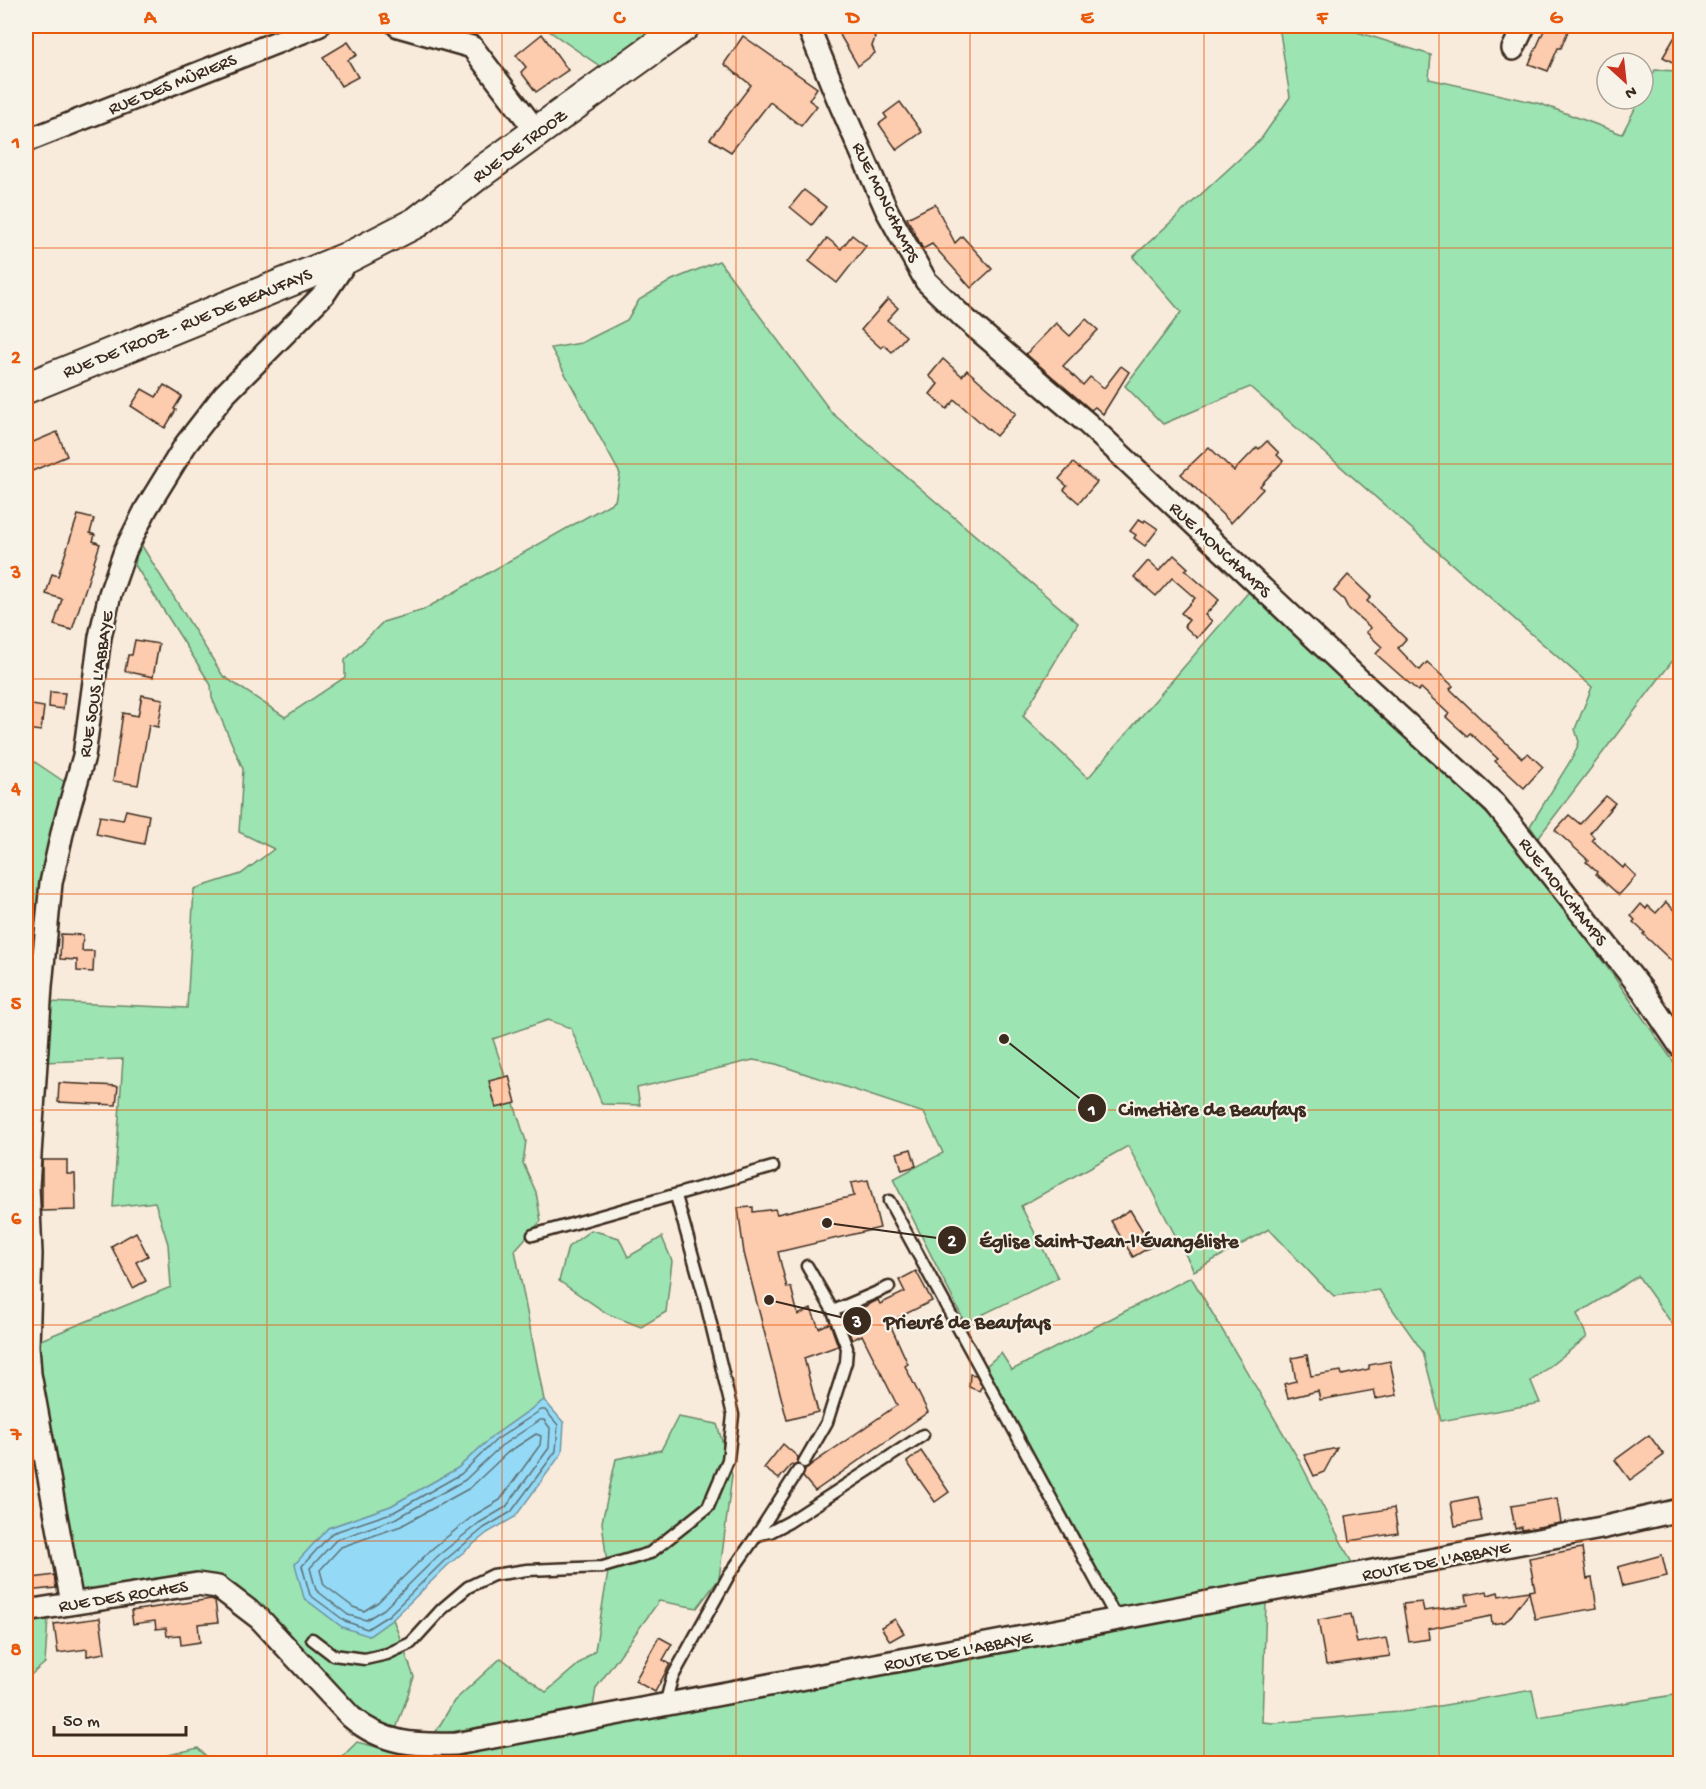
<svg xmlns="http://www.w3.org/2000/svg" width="1706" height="1789" font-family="'Gochi Hand',sans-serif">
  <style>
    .green { fill: #9ce4b1; stroke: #6c8768; stroke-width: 1.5 }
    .water { fill: #94daf6; stroke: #7094a0; stroke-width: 1.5 }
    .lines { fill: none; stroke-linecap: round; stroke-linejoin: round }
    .shore { stroke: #5f7074; stroke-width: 1.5 }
    .building { fill: #fdcbad; stroke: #3b2a1e; stroke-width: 1.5 }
    .lane-casing { stroke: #3b2a1e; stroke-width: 15 }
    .street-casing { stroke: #3b2a1e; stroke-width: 26 }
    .secondary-casing { stroke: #3b2a1e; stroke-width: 34 }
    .lane { stroke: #f7f3e8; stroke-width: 10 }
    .street { stroke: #f7f3e8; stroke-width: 21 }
    .secondary { stroke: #f7f3e8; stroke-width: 30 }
    .grid { fill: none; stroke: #e8590c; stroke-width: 1.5; stroke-opacity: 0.55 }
    .labels { text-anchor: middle; stroke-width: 4.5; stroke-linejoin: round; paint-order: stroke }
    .street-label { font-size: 18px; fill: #3b2a1e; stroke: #f7f3e8 }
    .leader { fill: none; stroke: #3b2a1e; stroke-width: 2 }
    .callout-dot { fill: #3b2a1e; stroke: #f7f3e8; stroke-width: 2 }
    .mark-label { font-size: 18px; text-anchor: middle; font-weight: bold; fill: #fff }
    .callout-label { font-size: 20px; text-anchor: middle; font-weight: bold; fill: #3b2a1e; stroke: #f7f3e8; stroke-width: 4.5; stroke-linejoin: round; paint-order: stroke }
    .neatline { fill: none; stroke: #e8590c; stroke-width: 2 }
    .grid-label { font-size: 20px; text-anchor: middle; font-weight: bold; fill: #e8590c }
  </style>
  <rect width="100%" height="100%" fill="#f8ebdc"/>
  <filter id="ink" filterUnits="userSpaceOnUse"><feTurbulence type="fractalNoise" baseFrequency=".0167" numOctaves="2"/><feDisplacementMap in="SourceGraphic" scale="12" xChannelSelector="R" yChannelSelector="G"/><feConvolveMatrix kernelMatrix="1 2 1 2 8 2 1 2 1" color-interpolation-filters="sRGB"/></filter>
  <g filter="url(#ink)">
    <!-- green -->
    <g class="green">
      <path d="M542,26H665L604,69Z"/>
      <path d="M1279,26H1334V30L1354,31L1431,55L1429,79L1541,104L1622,134L1640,99H1643V94L1655,70L1680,71V651L1538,838L1530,826L1574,755L1579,742L1575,729L1592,687L1250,387L1163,424L1125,386L1181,312L1133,257L1261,139L1290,97Z"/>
      <path d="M719,261L832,413L1078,623L1023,716L1088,778L1252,588L1514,840L1615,978L1680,1071V1335L1638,1276L1577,1314L1587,1337L1531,1381L1540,1403L1441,1421L1423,1352L1379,1290L1334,1296L1317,1280L1269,1229L1194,1271L1128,1146L1021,1206L1058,1278L965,1323L893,1179L943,1153L924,1113L776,1064L753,1060L637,1088L640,1105L602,1104L571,1028L548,1020L493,1039L526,1141L523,1163L536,1192L541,1221L515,1250L544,1400L493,1436L458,1468L391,1506L328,1528L369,1636L393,1619L414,1677L395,1732L357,1718L256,1609L213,1575L80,1591L39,1387L38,1341L171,1287L168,1244L155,1202L113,1207L123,1059L43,1062L49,1002L187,1008L194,889L241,874L274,849L239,832L243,769L212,698L211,685L135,565L139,541L223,676L285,717L345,677V660L383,622L423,610L615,501L620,474L551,348L581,343L627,320L639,300L672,280Z"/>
      <path d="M26,756L72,787L26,1077Z"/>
      <path d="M591,1230L619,1238L628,1257L662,1237L672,1261L666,1312L641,1327L608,1314L559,1281L568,1247Z"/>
      <path d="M1191,1277L1299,1460L1353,1565L1111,1608L985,1367L1001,1353L1012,1370Z"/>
      <path d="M678,1417L717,1424L732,1475L719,1579L697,1608L659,1601L596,1688L593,1707L434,1735L454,1701L501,1658L546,1692L595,1650L608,1572L602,1522L616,1459L661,1450Z"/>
      <path d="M1266,1602L1262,1722L1274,1723L1410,1711L1532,1690L1538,1717L1680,1694V1763L335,1764L357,1742L417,1757L647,1719Z"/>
      <path d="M48,1618L45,1663L26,1679V1621Z"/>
      <path d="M198,1748L213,1763H134Z"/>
    </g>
    <!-- water -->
    <path class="water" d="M544,1400L564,1423L562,1453L515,1517L487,1533L448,1565L393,1619L369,1636L342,1627L304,1598L295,1564L328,1528L391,1506L458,1468L493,1436Z"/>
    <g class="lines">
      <!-- shore -->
      <g class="shore">
        <path d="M541,1410H545L558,1425L556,1451L511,1512L484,1528L444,1561L389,1615L367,1629L345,1621L310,1595L302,1566L332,1533L394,1512L461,1474L496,1440Z"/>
        <path d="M540,1420H544L550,1428L549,1448L506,1507L479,1523L439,1555L384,1609L366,1620L348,1615L316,1590L310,1568L336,1540L397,1518L465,1480L501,1446Z"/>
        <path d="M536,1434L541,1436L540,1445L500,1500L473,1516L433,1548L378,1602L364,1611L353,1607L324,1585L320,1570L341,1547L401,1526L470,1488L507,1453Z"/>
      </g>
    </g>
    <!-- building -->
    <g class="building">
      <path d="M846,26H869L875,38L872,46L875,53L858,66L837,30Z"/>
      <path d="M1546,26H1570L1561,48H1558L1548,71L1529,64Z"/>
      <path d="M1680,28V57L1676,64L1663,57Z"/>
      <path d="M542,34L568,70L536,92L521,72L526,67L516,55Z"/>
      <path d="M743,36L817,88L809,100L817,106L801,126L770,102L731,152L710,139L751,85L724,64Z"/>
      <path d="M348,42L357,55L348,60L358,77L341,86L323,57Z"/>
      <path d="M900,102L922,132L897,150L879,124L887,118L884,114Z"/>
      <path d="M804,190L826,207L812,225L790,207Z"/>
      <path d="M935,204L955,243L962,236L992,269L971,288L932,244L923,249L907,218Z"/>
      <path d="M852,235L866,246L837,283L809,261L827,238L841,249Z"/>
      <path d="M888,299L898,308L887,320L906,336L892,352L884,345L881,348L861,330Z"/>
      <path d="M1086,319L1098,330L1063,366L1083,385L1090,377L1104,388L1121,366L1129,372L1103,414L1095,407L1091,410L1026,354L1056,323L1070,336Z"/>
      <path d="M943,359L962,376L967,370L1016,413L996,436L955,400L947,409L930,394L938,384L929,376Z"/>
      <path d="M164,385L182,396L174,409L176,410L165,428L131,406L142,389L156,397Z"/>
      <path d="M57,432L67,456L30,472L26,460V445Z"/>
      <path d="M1267,441L1279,453L1277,455L1283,461L1260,486L1263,489L1231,523L1181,474L1209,447L1234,471L1257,447L1259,449Z"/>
      <path d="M1073,463L1097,482L1079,503L1064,490L1067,486L1059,479Z"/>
      <path d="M78,515L94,519L90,533L95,535L93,541L100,544L72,630L54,625L62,599L46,594L52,574L58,576Z"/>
      <path d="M1139,519L1144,522L1145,520L1158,529L1145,546L1134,538L1136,535L1130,531Z"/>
      <path d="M1174,555L1188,568L1185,570L1219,600L1205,615L1212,621L1197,638L1184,626L1189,620L1181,613L1195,598L1172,578L1156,596L1134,577L1148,561L1159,571Z"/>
      <path d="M1348,575L1371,597L1367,601L1406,639L1398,648L1417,668L1420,670L1427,662L1453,686L1450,689L1522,758L1528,753L1543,767L1524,788L1495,761L1498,759L1470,733L1467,736L1446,717L1449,714L1421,688L1418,691L1376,654L1382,647L1366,632L1371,628L1348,608L1344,600L1334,591Z"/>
      <path d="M135,640L159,644L153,677L125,671L128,655H132Z"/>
      <path d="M50,692L65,693L63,709L49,707Z"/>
      <path d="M142,695L163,699L158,727L149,725L138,785L113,781L123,713L138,716Z"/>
      <path d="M26,704L44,707L41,731L26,729Z"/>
      <path d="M1606,796L1615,803L1590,833L1594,837L1592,840L1623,868L1625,865L1636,876L1619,895L1596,874L1597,872L1586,862L1588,860L1555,830L1569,815L1580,824Z"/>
      <path d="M126,810L149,815L144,844L96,834L100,816L123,820Z"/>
      <path d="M1666,902L1680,916V969L1643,934L1645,933L1633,922L1635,920L1631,916L1641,904L1646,909L1648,906L1656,913Z"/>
      <path d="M61,934L83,935L82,951H94L93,972L77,971V960L60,959Z"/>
      <path d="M509,1076L516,1103L496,1108L489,1081Z"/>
      <path d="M59,1083L118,1086L116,1105L58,1102Z"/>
      <path d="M911,1149L916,1166L902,1170L897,1153Z"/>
      <path d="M42,1160H67V1174H75L76,1210L42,1211Z"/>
      <path d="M868,1180L880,1228L778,1252L787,1288L791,1287L798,1315L811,1309L819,1328L830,1323L838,1346L804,1358L818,1412L787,1420L744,1253L738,1208L753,1207V1212L775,1209L777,1214L854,1196L851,1183Z"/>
      <path d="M1130,1210L1152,1246L1133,1257L1111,1221Z"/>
      <path d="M136,1232L148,1256L136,1262L146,1281L133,1288L111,1246Z"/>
      <path d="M916,1271L932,1301L889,1322L908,1364L905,1366L928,1412L815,1491L803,1477L805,1469L897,1405L862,1335L852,1340L843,1317L878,1300L880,1304L905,1292L899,1280Z"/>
      <path d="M1307,1355L1311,1376L1341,1371L1342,1375L1369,1369V1365L1390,1361L1397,1395L1376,1399L1374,1390L1320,1400L1318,1391L1288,1398L1284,1384L1296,1381L1292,1358Z"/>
      <path d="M970,1374L976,1375L982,1386L979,1391L969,1387Z"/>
      <path d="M1649,1435L1664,1455L1630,1480L1615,1460Z"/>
      <path d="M783,1444L798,1457L797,1464L793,1466L792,1464L779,1479L764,1468Z"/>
      <path d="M1337,1448L1324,1472L1314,1476L1304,1455Z"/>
      <path d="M921,1451L949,1492L935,1502L907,1462Z"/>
      <path d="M1477,1497L1482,1521L1455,1526L1451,1502Z"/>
      <path d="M1557,1498L1561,1523L1522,1530V1527L1515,1529L1511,1506Z"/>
      <path d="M1394,1508L1398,1533L1350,1541L1346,1516Z"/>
      <path d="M1582,1548L1587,1579L1592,1578L1597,1608L1535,1619L1529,1592L1509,1619L1504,1622L1492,1624L1491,1616L1428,1629L1429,1639L1409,1642L1403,1604L1422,1602L1424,1611L1468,1605L1466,1595L1487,1591L1488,1595L1498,1592L1499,1596L1535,1590L1529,1558Z"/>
      <path d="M1662,1555L1667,1576L1623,1586L1618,1567Z"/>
      <path d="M54,1575L56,1588L26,1591V1579Z"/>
      <path d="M211,1599L215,1601L218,1622L198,1624L200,1642L181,1645L180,1635L167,1636L166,1628L156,1629L155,1621L133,1624L131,1611Z"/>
      <path d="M1351,1614L1357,1643L1386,1638L1390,1656L1326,1665L1318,1620Z"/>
      <path d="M100,1618L105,1653L87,1656V1649L58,1653L54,1624Z"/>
      <path d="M895,1619L904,1633L890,1641L881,1627Z"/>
      <path d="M659,1637L672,1644L663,1660L670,1664L655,1692L635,1681Z"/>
    </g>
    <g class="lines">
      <defs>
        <g id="lane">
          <path d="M889,1201L1118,1621"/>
          <path d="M533,1235L773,1167"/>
          <path d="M833,1311L889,1287"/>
          <path d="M804,1462L827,1422L846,1362L847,1348L833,1311L807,1266"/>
          <path d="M757,1535L770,1532L789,1522L923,1435"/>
          <path d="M312,1639L333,1655L365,1659L387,1654L411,1643L442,1609L468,1587L493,1575L527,1570L603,1567L650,1553L708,1507L728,1460L733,1415L705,1299L676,1196"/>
          <path d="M665,1705L672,1678L729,1575L757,1535L798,1471"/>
        </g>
        <g id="street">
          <path d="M398,26L472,47L537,132"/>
          <path d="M808,26L838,99L887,211L926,281L963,317L1087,423L1369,689L1495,804L1643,991L1680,1046"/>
          <path d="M1513,49L1524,26"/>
          <path d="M26,141L318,26"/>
          <path d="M72,1603L30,1374L28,1346L31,1254L28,1186L41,986L51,883L63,829L84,756L100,637L110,594L125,551L146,509L186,444L224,395L325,293L349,257"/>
          <path d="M26,1611L197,1584L218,1587L260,1619L351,1717C384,1745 416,1745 456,1744L1601,1528L1680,1510"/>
        </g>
        <path id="secondary" d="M26,388L349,257L417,222L477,175L684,26"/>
      </defs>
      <!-- lane casing -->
      <use href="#lane" class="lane-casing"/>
      <!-- street casing -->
      <use href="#street" class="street-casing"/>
      <!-- secondary casing -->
      <use href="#secondary" class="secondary-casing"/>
      <!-- lane -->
      <use href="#lane" class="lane"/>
      <!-- street -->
      <use href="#street" class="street"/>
      <!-- secondary -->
      <use href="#secondary" class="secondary"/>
    </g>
  </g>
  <!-- grid -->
  <path class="grid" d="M267,26V1764M502,26V1764M736,26V1764M970,26V1764M1204,26V1764M1439,26V1764M26,248H1680M26,464H1680M26,679H1680M26,894H1680M26,1110H1680M26,1325H1680M26,1541H1680"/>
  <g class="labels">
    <!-- street labels -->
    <g class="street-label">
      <text transform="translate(172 83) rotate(-22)" y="6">RUE DES MÛRIERS</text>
      <text transform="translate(519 145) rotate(-36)" y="6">RUE DE TROOZ</text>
      <text transform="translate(887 202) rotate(64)" y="6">RUE MONCHAMPS</text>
      <text transform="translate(187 322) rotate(-22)" y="6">RUE DE TROOZ - RUE DE BEAUFAYS</text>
      <text transform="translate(1221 549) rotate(43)" y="6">RUE MONCHAMPS</text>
      <text transform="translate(95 684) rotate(-81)" y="6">RUE SOUS L'ABBAYE</text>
      <text transform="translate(1564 891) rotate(52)" y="6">RUE MONCHAMPS</text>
      <text transform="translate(1436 1560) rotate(-11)" y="6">ROUTE DE L'ABBAYE</text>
      <text transform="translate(123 1595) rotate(-9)" y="6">RUE DES ROCHES</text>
      <text transform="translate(958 1650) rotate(-11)" y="6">ROUTE DE L'ABBAYE</text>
    </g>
  </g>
  <!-- callouts -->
  <path class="leader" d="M1004 1039L1092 1108M827 1223L952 1240M769 1300L857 1321"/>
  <g class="callout-dot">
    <circle cx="1004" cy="1039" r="6"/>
    <circle cx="827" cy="1223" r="6"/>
    <circle cx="769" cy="1300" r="6"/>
    <circle cx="1092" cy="1108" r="15"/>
    <circle cx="952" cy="1240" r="15"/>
    <circle cx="857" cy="1321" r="15"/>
  </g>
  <g class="mark-label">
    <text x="1092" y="1115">1</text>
    <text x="952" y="1246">2</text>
    <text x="857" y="1327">3</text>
  </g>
  <g class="callout-label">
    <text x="1212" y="1115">Cimetière de Beaufays</text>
    <text x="1109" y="1247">Église Saint-Jean-l'Évangéliste</text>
    <text x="967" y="1328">Prieuré de Beaufays</text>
  </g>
  <!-- margin -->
  <rect width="1706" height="1789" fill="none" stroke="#f7f3e8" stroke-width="66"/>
  <!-- north arrow -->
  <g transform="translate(1625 81) rotate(153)"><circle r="28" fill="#f7f3e8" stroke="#aca397" stroke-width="1.5"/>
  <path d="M0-4.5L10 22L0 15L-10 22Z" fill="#c8321e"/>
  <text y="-9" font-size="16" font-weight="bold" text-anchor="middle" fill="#3b2a1e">N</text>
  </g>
  <!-- scale -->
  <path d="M54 1726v9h132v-9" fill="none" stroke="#3b2a1e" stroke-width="3"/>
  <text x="63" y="1726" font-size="18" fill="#3b2a1e" stroke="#f7f3e8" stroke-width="4.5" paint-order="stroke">50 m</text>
  <rect x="33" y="33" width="1640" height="1723" class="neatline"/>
  <g class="grid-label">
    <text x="150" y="23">A</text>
    <text x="384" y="23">B</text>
    <text x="619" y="23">C</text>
    <text x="853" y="23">D</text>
    <text x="1087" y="23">E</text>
    <text x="1322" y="23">F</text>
    <text x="1556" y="23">G</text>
    <text x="16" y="148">1</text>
    <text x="16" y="363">2</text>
    <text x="16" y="578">3</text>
    <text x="16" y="794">4</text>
    <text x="16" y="1009">5</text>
    <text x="16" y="1224">6</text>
    <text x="16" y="1440">7</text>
    <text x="16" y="1655">8</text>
  </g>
</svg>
